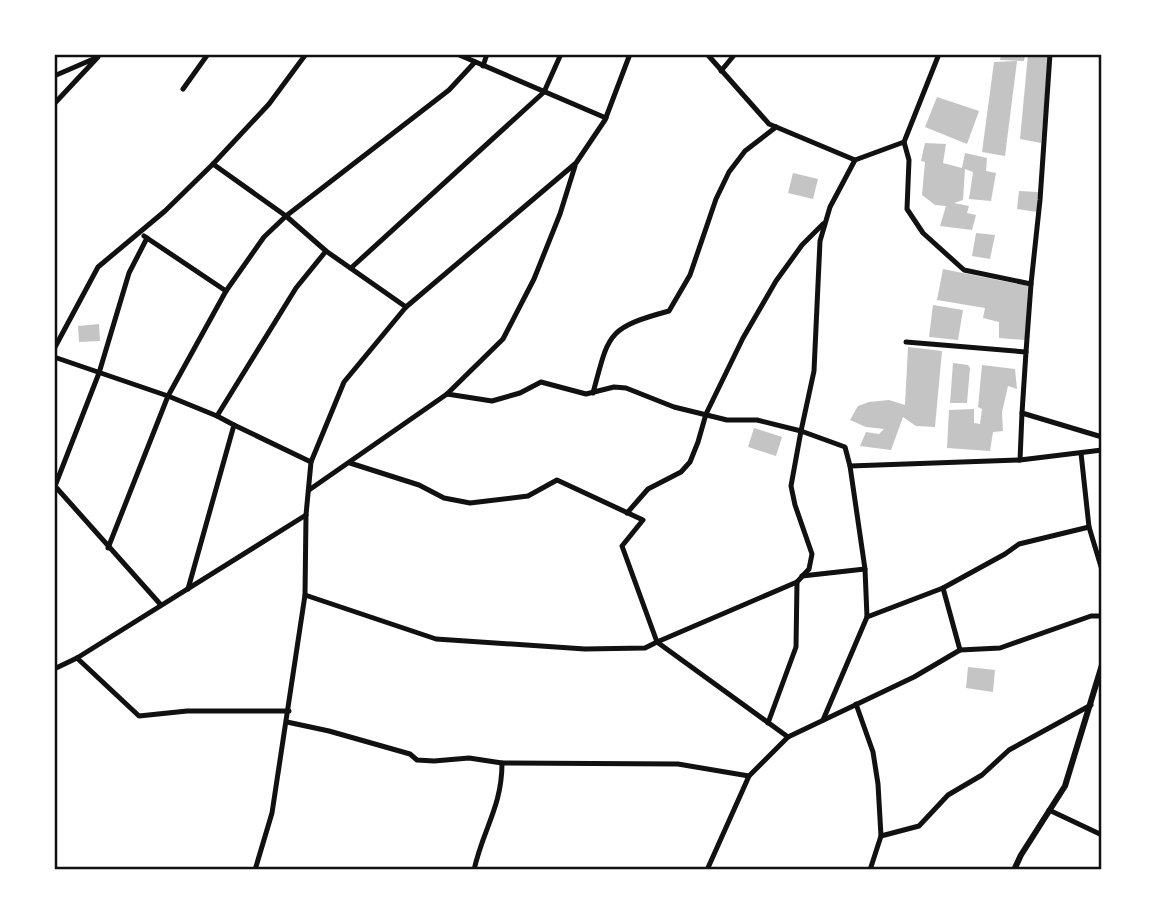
<svg xmlns="http://www.w3.org/2000/svg" width="1156" height="924" font-family="'Alegreya Sans',sans-serif">
  <style>
    .building { fill: #c4c4c4 }
    .lines { fill: none; stroke-linecap: round; stroke-linejoin: round }
    .minor { stroke: #111; stroke-width: 5 }
    .tertiary { stroke: #111; stroke-width: 6 }
    .neatline { fill: none; stroke: #111; stroke-width: 2.5 }
  </style>
  <rect width="100%" height="100%" fill="#fff"/>
  <!-- building -->
  <g class="building">
    <path d="M1001,54H1025L1024,61L1000,60Z"/>
    <path d="M1028,54H1049L1041,143L1020,139Z"/>
    <path d="M1017,61L1005,156L982,152L994,62Z"/>
    <path d="M937,97L979,111L967,144L925,127Z"/>
    <path d="M925,143L946,144L943,163L962,168L965,153L987,158L986,171L996,173L991,201L969,199L973,172L965,169L963,200L954,203L969,206L967,213L976,215L972,230L940,226L946,206L935,205L922,195L925,162L921,161Z"/>
    <path d="M793,173L818,179L813,199L788,193Z"/>
    <path d="M1019,191L1038,192L1037,212L1017,209Z"/>
    <path d="M976,233L995,235L990,259L972,256Z"/>
    <path d="M943,269L1028,286L1025,340L999,338V322L983,318L985,308L937,300Z"/>
    <path d="M933,305L963,310L958,340L929,337Z"/>
    <path d="M99,324L100,341L79,342L78,326Z"/>
    <path d="M908,347L942,351L935,427L916,426L903,417L891,450L860,446L866,432L879,434L884,429L866,427L850,420L858,406L869,402L889,400L905,405Z"/>
    <path d="M953,363L968,365L970,368L967,403H950Z"/>
    <path d="M982,365L1015,369L1017,389L1008,386L1002,412L1003,431L993,432L990,451L947,448L949,410L974,409V423L980,424L982,409L978,407Z"/>
    <path d="M754,428L782,437L776,456L748,447Z"/>
    <path d="M968,667L995,670L993,692L966,688Z"/>
  </g>
  <g class="lines">
    <!-- minor -->
    <g class="minor">
      <path d="M457,54L606,118"/>
      <path d="M707,54L769,124L855,160L904,142"/>
      <path d="M939,54L904,142L909,160L907,209L923,233L964,270L1031,284L1040,200L1050,54"/>
      <path d="M483,66L487,54"/>
      <path d="M721,71L735,54"/>
      <path d="M54,76L98,57L54,104"/>
      <path d="M183,89L208,54"/>
      <path d="M213,164L286,216L326,251L406,307"/>
      <path d="M144,236L226,291"/>
      <path d="M351,268L544,92L561,54"/>
      <path d="M906,342L1026,352L1031,284"/>
      <path d="M54,349L98,267L165,211L213,164L269,104L306,54"/>
      <path d="M1026,352L1022,413L1102,437"/>
      <path d="M54,357L168,396L217,416L296,288L326,251"/>
      <path d="M593,393C609,334 606,328 669,311L690,275L716,199L729,172L745,151L776,127"/>
      <path d="M447,394L492,401L520,393L541,382L586,394L614,387L626,388L674,407L727,420H757L801,431L814,371L820,241L830,207L855,160"/>
      <path d="M234,425L311,462"/>
      <path d="M1081,453L1089,527L1102,570"/>
      <path d="M1020,460L1022,413"/>
      <path d="M54,485L161,605"/>
      <path d="M55,486L99,373L129,273L147,238"/>
      <path d="M309,490L447,394L503,339L534,279L560,214L575,166"/>
      <path d="M627,513L648,489L681,472L690,462L698,442L706,414L743,338L776,281L802,245L823,224"/>
      <path d="M108,548L168,396L226,291L264,237L286,216L449,90L475,62"/>
      <path d="M802,576L865,569"/>
      <path d="M943,588L960,650"/>
      <path d="M188,589L234,425L217,416"/>
      <path d="M305,595L436,639L585,649L645,648L657,642L622,546L643,520L557,480L528,496L470,503L444,498L419,485L350,463"/>
      <path d="M867,617L943,588L1005,554L1019,544L1089,527"/>
      <path d="M77,658L139,716L187,711H289"/>
      <path d="M54,669L77,658L306,515"/>
      <path d="M856,704L873,752L878,784L881,836"/>
      <path d="M823,720L867,617L865,569L850,466"/>
      <path d="M287,722L329,731L410,754L417,760L434,761L469,758L502,763L678,764L749,776L707,870"/>
      <path d="M768,723L796,647L797,582"/>
      <path d="M788,737L914,677L960,650L1000,648L1091,616H1102"/>
      <path d="M749,776L788,737L657,642L797,582L809,569L812,554L795,505L791,486L801,431L845,447L850,466L1020,460L1102,450"/>
      <path d="M1049,810L1102,835"/>
      <path d="M255,870L272,813L305,595L306,515L311,462L344,382L406,307L576,163L605,120L630,54"/>
      <path d="M474,870C483,829 502,807 502,763"/>
      <path d="M870,870L881,836L919,826L948,795L982,775L1009,750L1091,705"/>
    </g>
    <!-- tertiary -->
    <path class="tertiary" d="M1014,870L1021,855L1065,786L1102,665"/>
  </g>
  <!-- border -->
  <rect width="1156" height="924" fill="none" stroke="#ffffff" stroke-width="112"/>
  <rect x="56" y="56" width="1044" height="812" class="neatline"/>
</svg>
